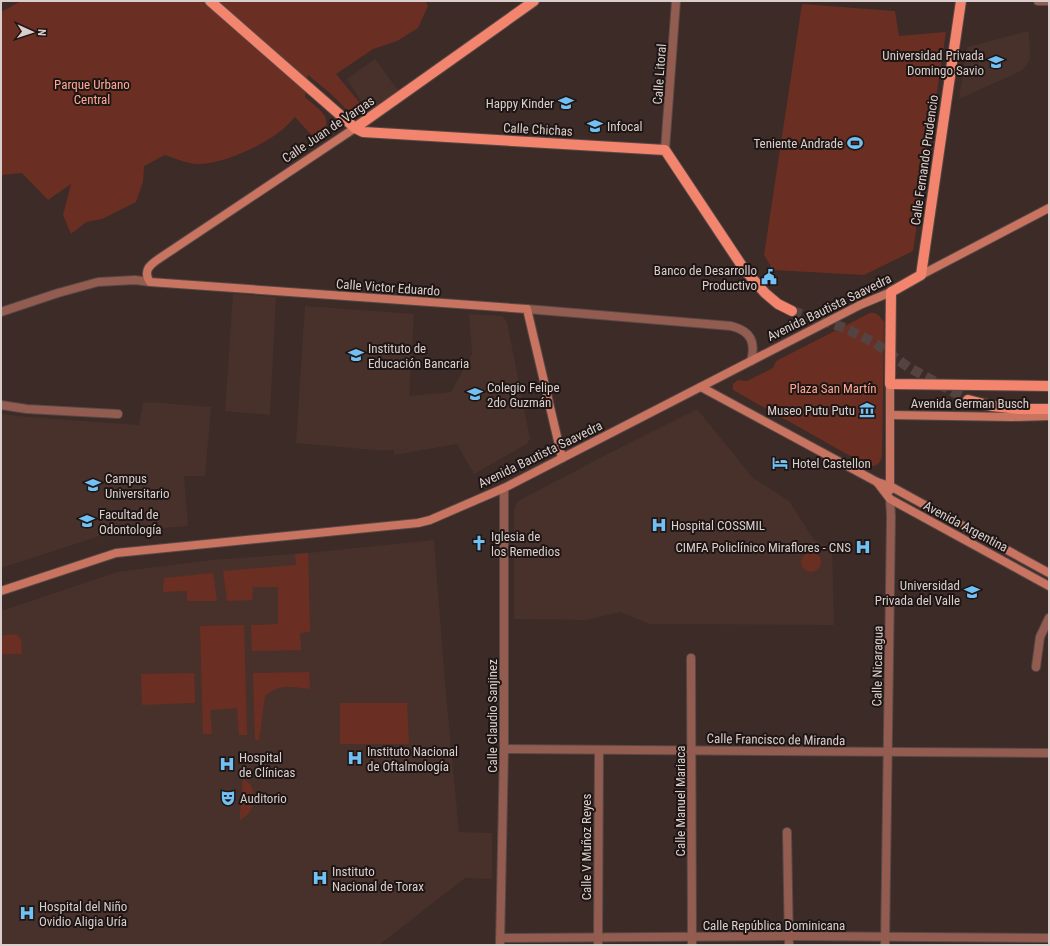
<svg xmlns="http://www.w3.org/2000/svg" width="1050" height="946" font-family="'Roboto Condensed',sans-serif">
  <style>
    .built { fill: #49312b }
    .green { fill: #6b2e22 }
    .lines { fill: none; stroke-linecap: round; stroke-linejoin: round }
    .primary-tunnel { stroke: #544340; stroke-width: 10; stroke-dasharray: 10 5; stroke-linecap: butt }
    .street-casing { stroke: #584845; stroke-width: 10 }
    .secondary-casing { stroke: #584845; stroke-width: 10 }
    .primary-casing { stroke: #584845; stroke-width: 12 }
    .street { stroke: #925c50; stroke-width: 8 }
    .secondary { stroke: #c97361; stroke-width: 8 }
    .primary { stroke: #f3846d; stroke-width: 10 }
    .labels { text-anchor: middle; stroke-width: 4; stroke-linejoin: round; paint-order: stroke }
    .poi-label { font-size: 13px; fill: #dacecc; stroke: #1e1614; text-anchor: start }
    .street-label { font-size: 13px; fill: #dacecc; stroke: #1e1614 }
    .park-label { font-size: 13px; fill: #ffa794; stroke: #1e1614 }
  </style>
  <rect width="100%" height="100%" fill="#3c2b27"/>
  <!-- built -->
  <g class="built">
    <path d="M1029,31L1030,59L1023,70L959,99L967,47Z"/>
    <path d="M375,59L400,93L369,114L347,79Z"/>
    <path d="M233,294L276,297L270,415L225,411Z"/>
    <path d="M305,306L414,314L409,396L451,392L472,354L469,314L502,316L507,322L530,439L527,444L474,474L457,444L394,455V450H374L296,443Z"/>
    <path d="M151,402L211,407L205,476H184L188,526L112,532L1,568V414L27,417L139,425L143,403Z"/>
    <path d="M697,409L753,478L789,501L814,540L832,549L834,625L650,624L620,612L587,620L514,619V510L518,501L627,444Z"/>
    <path d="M434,540L446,695L459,832L492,833V879L465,878L379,945H1V611L117,572L212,560L308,553Z"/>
  </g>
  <!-- green -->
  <g class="green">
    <path d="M21,1H425L428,6L418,28L397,41L373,49L336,74L369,114L358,113L347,110L331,94L308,75L305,97C323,113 336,118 317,141L295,117C291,121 287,126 282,130C262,146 224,164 197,164C189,164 174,158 165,155L144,166L143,182L136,202L102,219L86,222L71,234L63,215L71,184L48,200L22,173L1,175V12Z"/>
    <path d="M802,4L895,11L899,36L946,32L913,251L864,275L773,270L764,255Z"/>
    <path d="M870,313C877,312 880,316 884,322L882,457C880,464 876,467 868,466L733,390V384L738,380L747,381L773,368L776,361Z"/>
    <circle cx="811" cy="562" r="10"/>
    <path d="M308,553L310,632L300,633L301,650L252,651L251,625L278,624V587H253L252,600L227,601L223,571L296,565L295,554Z"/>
    <path d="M213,573L217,601H187V591L163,592L164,578Z"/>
    <path d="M244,625L247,735H239L237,708L210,710L212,734H203L200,626Z"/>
    <path d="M10,634L17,635L21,640L22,654H1V636Z"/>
    <path d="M309,672L310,689C291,687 280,683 265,696L259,740H255L253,673Z"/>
    <path d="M194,673L195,703L142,705L141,674Z"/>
    <path d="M340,703H407L409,744H340Z"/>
    <path d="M243,779C256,784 257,804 248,814C246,816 243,818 240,820V813Z"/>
  </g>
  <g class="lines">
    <!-- primary-tunnel -->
    <path class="primary-tunnel" d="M792,311L845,328L875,343L908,367L968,400"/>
    <defs>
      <g id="street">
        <path d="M1038,1H1049"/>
        <path d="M665,150L676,1"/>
        <path d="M527,309L731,326C751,331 756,342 751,361"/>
        <path d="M1,312L58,293L98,282L135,280L150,282"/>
        <path d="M1,405L27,409L118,414"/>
        <path d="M691,658L692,945"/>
        <path d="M1036,667L1040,637L1049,618"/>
        <path d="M504,749L1049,753"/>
        <path d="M787,832L789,945"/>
        <path d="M500,938L789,936L1049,938"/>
        <path d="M500,945L504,749V488"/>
        <path d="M598,945L599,750"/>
        <path d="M885,945L891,516L890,499"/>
      </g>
      <g id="secondary">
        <path d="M355,128L160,258C151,264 142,270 150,282L527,309L562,458"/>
        <path d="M921,275L1049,208"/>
        <path d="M701,387L877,482L890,486L1049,573"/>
        <path d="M890,415L1012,417L1049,416"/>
        <path d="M877,482L890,499L1049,586"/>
        <path d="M890,490V384"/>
        <path d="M1,591L116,553L418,523L430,520L504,488L860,305L891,292"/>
      </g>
      <g id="primary">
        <path d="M210,1L355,128L363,132L665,150L744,269L765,293L778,304L792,311"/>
        <path d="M961,1L921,275L891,292L890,384L1049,386"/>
        <path d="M355,128L534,1"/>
        <path d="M968,400L992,406L1018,409H1049"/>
      </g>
    </defs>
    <!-- street casing -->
    <use href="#street" class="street-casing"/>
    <!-- secondary casing -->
    <use href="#secondary" class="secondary-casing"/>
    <!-- primary casing -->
    <use href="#primary" class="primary-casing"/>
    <!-- street -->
    <use href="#street" class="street"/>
    <!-- secondary -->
    <use href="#secondary" class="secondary"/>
    <!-- primary -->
    <use href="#primary" class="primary"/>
  </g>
  <!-- icons -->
  <defs>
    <symbol id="university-bare" viewBox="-9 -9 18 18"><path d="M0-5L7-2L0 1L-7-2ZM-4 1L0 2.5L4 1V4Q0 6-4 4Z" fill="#72c1f5" stroke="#1e1614" stroke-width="2.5" paint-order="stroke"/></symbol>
    <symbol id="school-bare" viewBox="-9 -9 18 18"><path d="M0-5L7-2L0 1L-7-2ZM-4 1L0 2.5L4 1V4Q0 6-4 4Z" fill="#72c1f5" stroke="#1e1614" stroke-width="2.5" paint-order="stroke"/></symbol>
    <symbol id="stadium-bare" viewBox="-9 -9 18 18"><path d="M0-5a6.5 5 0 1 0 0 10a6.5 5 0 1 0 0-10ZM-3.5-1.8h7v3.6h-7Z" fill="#72c1f5" stroke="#1e1614" stroke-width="2.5" paint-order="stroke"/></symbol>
    <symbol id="civic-bare" viewBox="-9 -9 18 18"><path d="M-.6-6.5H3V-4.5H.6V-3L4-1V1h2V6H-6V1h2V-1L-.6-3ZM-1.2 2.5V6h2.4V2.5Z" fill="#72c1f5" stroke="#1e1614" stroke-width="2.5" paint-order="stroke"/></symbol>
    <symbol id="museum-bare" viewBox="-9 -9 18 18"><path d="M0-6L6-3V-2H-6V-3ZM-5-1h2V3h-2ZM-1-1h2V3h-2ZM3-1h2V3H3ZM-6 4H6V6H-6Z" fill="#72c1f5" stroke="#1e1614" stroke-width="2.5" paint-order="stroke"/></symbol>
    <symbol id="hotel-bare" viewBox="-9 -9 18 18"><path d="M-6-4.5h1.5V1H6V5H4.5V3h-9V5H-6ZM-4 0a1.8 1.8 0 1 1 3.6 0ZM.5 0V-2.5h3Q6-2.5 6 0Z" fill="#72c1f5" stroke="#1e1614" stroke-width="2.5" paint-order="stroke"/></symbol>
    <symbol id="hospital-bare" viewBox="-9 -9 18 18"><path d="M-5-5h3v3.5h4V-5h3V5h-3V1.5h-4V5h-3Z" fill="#72c1f5" stroke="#1e1614" stroke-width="2.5" paint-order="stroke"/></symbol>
    <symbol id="church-bare" viewBox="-9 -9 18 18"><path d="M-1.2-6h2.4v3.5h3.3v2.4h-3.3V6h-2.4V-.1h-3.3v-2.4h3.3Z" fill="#72c1f5" stroke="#1e1614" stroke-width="2.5" paint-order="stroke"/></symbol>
    <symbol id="theatre-bare" viewBox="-9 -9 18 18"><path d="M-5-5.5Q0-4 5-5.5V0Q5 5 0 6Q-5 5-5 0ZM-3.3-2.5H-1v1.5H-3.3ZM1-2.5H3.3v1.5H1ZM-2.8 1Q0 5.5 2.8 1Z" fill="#72c1f5" stroke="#1e1614" stroke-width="2.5" paint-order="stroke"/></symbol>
  </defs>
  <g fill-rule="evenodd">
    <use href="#university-bare" x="985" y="51" width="22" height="22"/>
    <use href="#school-bare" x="555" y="92" width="22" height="22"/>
    <use href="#university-bare" x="584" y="115" width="22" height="22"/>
    <use href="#stadium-bare" x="844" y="132" width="22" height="22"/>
    <use href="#civic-bare" x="758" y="266" width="22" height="22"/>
    <use href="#school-bare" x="345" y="344" width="22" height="22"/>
    <use href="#school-bare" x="464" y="383" width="22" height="22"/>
    <use href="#museum-bare" x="856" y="399" width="22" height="22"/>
    <use href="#hotel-bare" x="769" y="452" width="22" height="22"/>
    <use href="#university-bare" x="82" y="474" width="22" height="22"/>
    <use href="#university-bare" x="76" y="510" width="22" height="22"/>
    <use href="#hospital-bare" x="648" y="514" width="22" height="22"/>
    <use href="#church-bare" x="468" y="532" width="22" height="22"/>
    <use href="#hospital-bare" x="852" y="536" width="22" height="22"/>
    <use href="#university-bare" x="961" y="581" width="22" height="22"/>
    <use href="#hospital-bare" x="344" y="747" width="22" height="22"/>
    <use href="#hospital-bare" x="216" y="753" width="22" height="22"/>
    <use href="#theatre-bare" x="217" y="787" width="22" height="22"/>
    <use href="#hospital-bare" x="309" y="867" width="22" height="22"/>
    <use href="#hospital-bare" x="16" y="902" width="22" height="22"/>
  </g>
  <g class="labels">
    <!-- poi labels -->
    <g class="poi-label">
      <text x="984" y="60" text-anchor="end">Universidad Privada<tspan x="984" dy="15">Domingo Savio</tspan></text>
      <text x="554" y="108" text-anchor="end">Happy Kinder</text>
      <text x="607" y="131">Infocal</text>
      <text x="843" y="148" text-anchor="end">Teniente Andrade</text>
      <text x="757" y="275" text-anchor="end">Banco de Desarrollo<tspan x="757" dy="15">Productivo</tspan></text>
      <text x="368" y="353">Instituto de<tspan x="368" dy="15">Educación Bancaria</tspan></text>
      <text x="487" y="392">Colegio Felipe<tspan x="487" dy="15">2do Guzmán</tspan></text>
      <text x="855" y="415" text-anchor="end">Museo Putu Putu</text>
      <text x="792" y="468">Hotel Castellon</text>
      <text x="105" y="483">Campus<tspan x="105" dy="15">Universitario</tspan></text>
      <text x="99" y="519">Facultad de<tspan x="99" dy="15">Odontología</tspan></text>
      <text x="671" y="530">Hospital COSSMIL</text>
      <text x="491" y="541">Iglesia de<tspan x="491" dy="15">los Remedios</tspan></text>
      <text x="851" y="552" text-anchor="end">CIMFA Policlínico Miraflores - CNS</text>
      <text x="960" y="590" text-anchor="end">Universidad<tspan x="960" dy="15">Privada del Valle</tspan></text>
      <text x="367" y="756">Instituto Nacional<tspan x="367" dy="15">de Oftalmología</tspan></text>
      <text x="239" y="762">Hospital<tspan x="239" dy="15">de Clínicas</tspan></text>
      <text x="240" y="803">Auditorio</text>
      <text x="332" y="876">Instituto<tspan x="332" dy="15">Nacional de Torax</tspan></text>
      <text x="39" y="911">Hospital del Niño<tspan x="39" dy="15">Ovidio Aligia Uría</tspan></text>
    </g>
    <!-- street labels -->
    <g class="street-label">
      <text transform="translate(659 74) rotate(-86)" y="5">Calle Litoral</text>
      <text transform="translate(328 129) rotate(-34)" y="5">Calle Juan de Vargas</text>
      <text transform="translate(538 129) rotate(3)" y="5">Calle Chichas</text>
      <text transform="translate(924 160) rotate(-82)" y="5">Calle Fernando Prudencio</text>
      <text transform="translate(388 287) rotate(4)" y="5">Calle Victor Eduardo</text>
      <text transform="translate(829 307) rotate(-26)" y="5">Avenida Bautista Saavedra</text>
      <text x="970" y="408">Avenida German Busch</text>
      <text transform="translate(540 454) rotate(-26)" y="5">Avenida Bautista Saavedra</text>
      <text transform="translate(966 526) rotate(28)" y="5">Avenida Argentina</text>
      <text transform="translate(877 666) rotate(-89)" y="5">Calle Nicaragua</text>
      <text transform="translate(492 716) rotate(-90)" y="5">Calle Claudio Sanjinez</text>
      <text transform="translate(776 739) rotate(1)" y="5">Calle Francisco de Miranda</text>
      <text transform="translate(680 801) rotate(-90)" y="5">Calle Manuel Mariaca</text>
      <text transform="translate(586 847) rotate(-90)" y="5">Calle V Muñoz Reyes</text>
      <text x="774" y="930">Calle República Dominicana</text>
    </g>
    <!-- park labels -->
    <g class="park-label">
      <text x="92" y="89">Parque Urbano<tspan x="92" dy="15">Central</tspan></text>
      <text x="833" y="393">Plaza San Martín</text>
    </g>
  </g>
  <!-- border -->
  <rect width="1050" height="946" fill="none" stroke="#dacecc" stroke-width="4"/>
  <!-- north arrow -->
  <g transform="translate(32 32) rotate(93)" stroke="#1e1614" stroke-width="3" paint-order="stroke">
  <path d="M0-3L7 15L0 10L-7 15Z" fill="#dacecc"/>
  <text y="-6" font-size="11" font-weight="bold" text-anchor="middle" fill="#dacecc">N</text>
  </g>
</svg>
